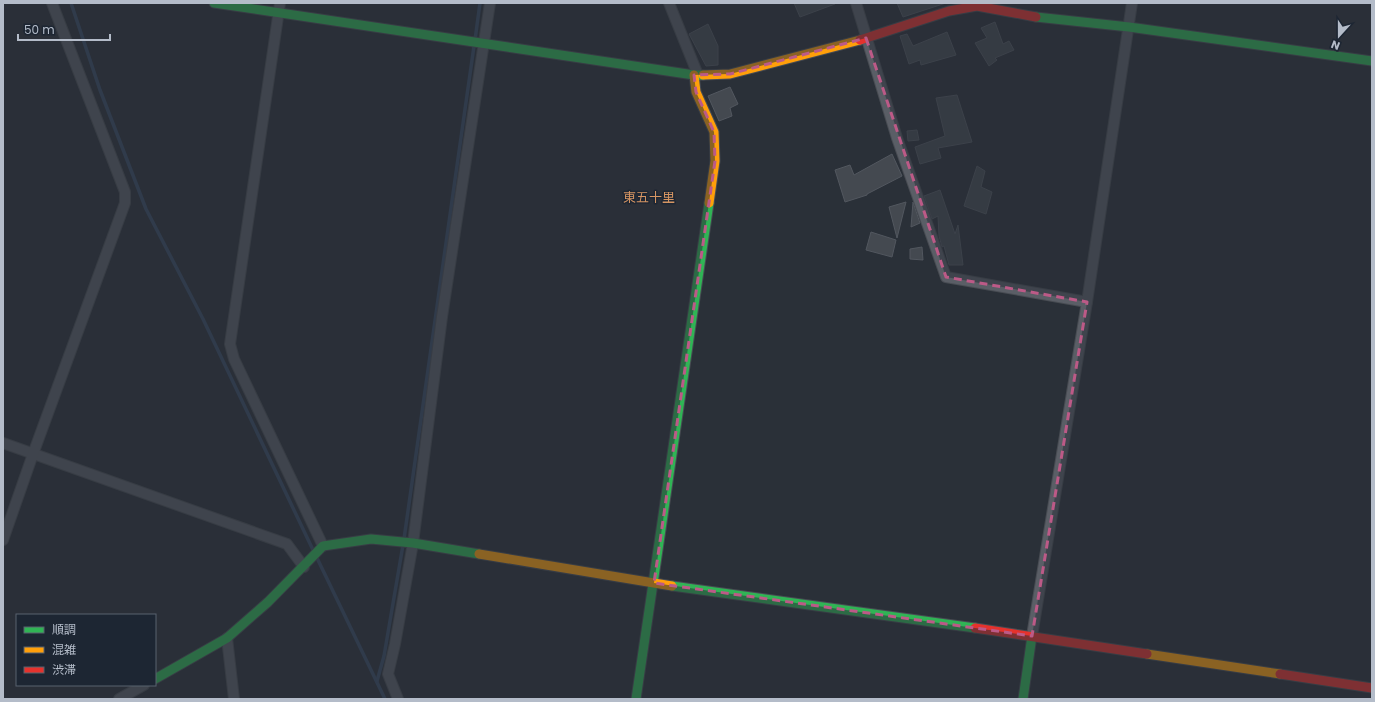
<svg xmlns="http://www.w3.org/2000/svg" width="1375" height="702" font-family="Poppins,'Noto Sans JP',sans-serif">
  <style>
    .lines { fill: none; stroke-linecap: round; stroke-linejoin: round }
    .stream { stroke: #384963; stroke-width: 3.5 }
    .building { fill: #444950; stroke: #52575f }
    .street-casing { stroke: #484c53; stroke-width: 12 }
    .fast-casing { stroke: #484c53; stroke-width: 11 }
    .slow-casing { stroke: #484c53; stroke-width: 11 }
    .jam-casing { stroke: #484c53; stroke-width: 11 }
    .street { stroke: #5a5e66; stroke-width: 10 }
    .fast { stroke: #30b455; stroke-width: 9 }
    .slow { stroke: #ff9f0a; stroke-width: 9 }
    .jam { stroke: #e5322d; stroke-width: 9 }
    .marked { fill: none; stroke: #bc5a87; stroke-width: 3; stroke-dasharray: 8 5; stroke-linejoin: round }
    .labels { text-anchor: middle; stroke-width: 3; stroke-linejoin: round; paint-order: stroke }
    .neighbourhood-label { font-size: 13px; fill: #d59563; stroke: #1d2633 }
  </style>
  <rect width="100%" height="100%" fill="#2a3038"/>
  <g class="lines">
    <!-- stream -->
    <g class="stream">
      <path d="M71,3L100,90L146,209L203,319L313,550"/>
      <path d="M475,40L480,3"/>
      <path d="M404,539L474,46"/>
      <path d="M317,558L385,699"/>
      <path d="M377,681L384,656L403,545"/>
    </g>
  </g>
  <!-- building -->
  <g class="building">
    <path d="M794,3H834L835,4L800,17Z"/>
    <path d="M897,3H946L903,17Z"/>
    <path d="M995,22L1003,44L1009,41L1014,50L995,58L997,60L989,66L975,43L987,38L981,28Z"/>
    <path d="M708,24L718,46V65L706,66L689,34Z"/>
    <path d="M947,32L956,55L921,65L920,60L909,64L900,36L907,34L913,46Z"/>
    <path d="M730,87L738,104L730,108L732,116L719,121L708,96Z"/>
    <path d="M957,95L972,142L938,148L941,158L920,164L915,147L945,136L936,98Z"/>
    <path d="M917,130L919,140L908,141L907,131Z"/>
    <path d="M892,154L902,176L867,194V195L845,202L835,170L850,165L854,175Z"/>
    <path d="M977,166L985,171L981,187L992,192L986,214L964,206Z"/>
    <path d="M940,190L955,234L958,225L963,265H949L944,246L942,247L939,236L938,216L932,219L924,196Z"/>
    <path d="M906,202L897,238L889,207Z"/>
    <path d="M913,202L920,223L911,227Z"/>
    <path d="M871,232L896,240L892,257L866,250Z"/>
    <path d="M922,247L923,260L910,259V249Z"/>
  </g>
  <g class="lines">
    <defs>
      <g id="street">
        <path d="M280,3L230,344L234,359L323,546"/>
        <path d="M669,3L698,75"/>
        <path d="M856,3L897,138L946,277L1087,302"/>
        <path d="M3,443L287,544L304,567"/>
        <path d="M3,540L33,454L125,203V192L52,3"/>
        <path d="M1032,636L1087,302L1132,3"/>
        <path d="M227,638L234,699"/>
        <path d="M119,699L144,685"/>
        <path d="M398,699L388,674L395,644L413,543L442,317L490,3"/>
      </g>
      <g id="fast">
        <path d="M214,3L694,75H703"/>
        <path d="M1036,17L1129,27L1372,61"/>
        <path d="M672,586L975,628"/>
        <path d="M155,679L227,638L268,602L323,546L371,539L413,543L479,554"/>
        <path d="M636,699L709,203"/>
        <path d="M1023,699L1032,636"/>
      </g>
      <g id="slow">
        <path d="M694,75L696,92L714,132L715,161L709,203"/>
        <path d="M703,75L730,74L860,40"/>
        <path d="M479,554L672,586"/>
        <path d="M1147,654L1280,674"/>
      </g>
      <g id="jam">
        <path d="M860,40L949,11L977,6L1036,17"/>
        <path d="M975,628L1147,654"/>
        <path d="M1280,674L1372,688"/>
      </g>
    </defs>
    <!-- street casing -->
    <use href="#street" class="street-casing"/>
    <!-- fast casing -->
    <use href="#fast" class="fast-casing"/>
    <!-- slow casing -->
    <use href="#slow" class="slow-casing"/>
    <!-- jam casing -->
    <use href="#jam" class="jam-casing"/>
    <!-- street -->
    <use href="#street" class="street"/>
    <!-- fast -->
    <use href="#fast" class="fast"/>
    <!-- slow -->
    <use href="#slow" class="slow"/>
    <!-- jam -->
    <use href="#jam" class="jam"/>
  </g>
  <!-- marked area -->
  <path d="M0 0H1375V702H0ZM866,38L946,277L1087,302L1032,636L654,583L715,161L714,132L696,92L694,75L730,74Z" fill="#2a3038" fill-opacity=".55" fill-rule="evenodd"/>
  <path class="marked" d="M866,38L946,277L1087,302L1032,636L654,583L715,161L714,132L696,92L694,75L730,74Z"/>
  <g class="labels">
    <!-- neighbourhood labels -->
    <g class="neighbourhood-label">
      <text x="649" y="202">東五十里</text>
    </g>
  </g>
  <!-- border -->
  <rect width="1375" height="702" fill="none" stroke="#b4bcc9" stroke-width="8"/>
  <!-- legend -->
  <rect x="16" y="614" width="140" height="72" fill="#1d2633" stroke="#59626f"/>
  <rect x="24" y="627" width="20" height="6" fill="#30b455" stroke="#59626f"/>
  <text x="52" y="634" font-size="12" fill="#b4bcc9">順調</text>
  <rect x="24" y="647" width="20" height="6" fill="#ff9f0a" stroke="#59626f"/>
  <text x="52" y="654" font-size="12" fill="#b4bcc9">混雑</text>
  <rect x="24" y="667" width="20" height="6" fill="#e5322d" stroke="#59626f"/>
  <text x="52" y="674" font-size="12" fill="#b4bcc9">渋滞</text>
  <!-- north arrow -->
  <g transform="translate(1339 36) rotate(201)" stroke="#1d2633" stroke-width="3" paint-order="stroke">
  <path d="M0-3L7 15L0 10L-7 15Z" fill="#b4bcc9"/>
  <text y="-6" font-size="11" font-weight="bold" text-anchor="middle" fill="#b4bcc9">N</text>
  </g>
  <!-- scale -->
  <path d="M18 34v6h92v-6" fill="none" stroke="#b4bcc9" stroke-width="2"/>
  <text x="24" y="34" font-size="12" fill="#b4bcc9" stroke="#1d2633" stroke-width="3" paint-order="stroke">50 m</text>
</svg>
